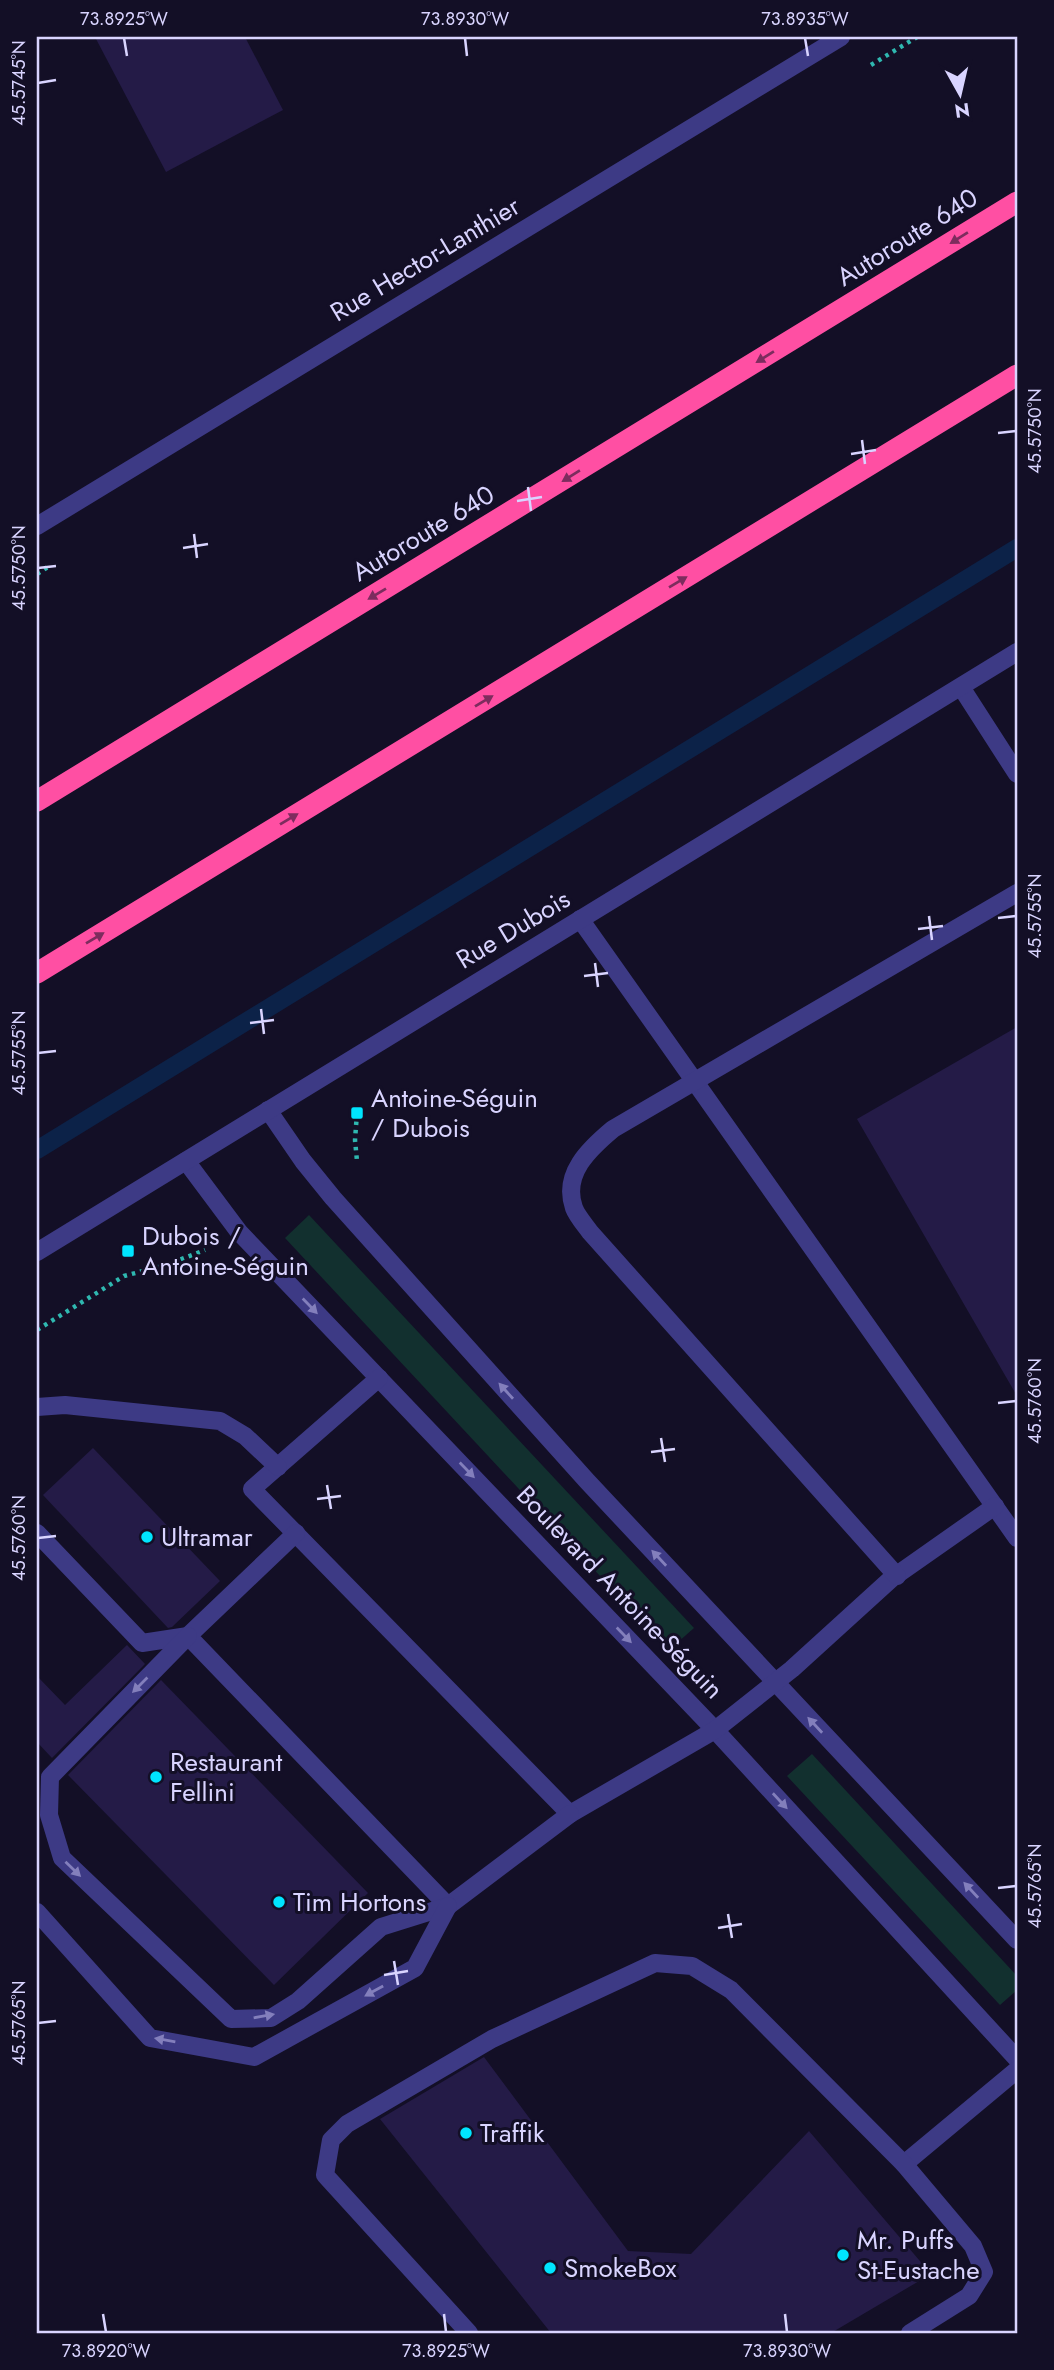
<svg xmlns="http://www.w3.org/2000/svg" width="1054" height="2370" font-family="Jost,sans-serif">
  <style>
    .green { fill: #12302f }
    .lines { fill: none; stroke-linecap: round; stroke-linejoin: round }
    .stream { stroke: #0c2248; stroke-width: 18 }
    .building { fill: #241b47 }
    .path { stroke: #2fb8b0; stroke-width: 4.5; stroke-dasharray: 3.5 5; stroke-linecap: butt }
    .minor { stroke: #3d3a85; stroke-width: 18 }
    .highway { stroke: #ff4fa3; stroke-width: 21 }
    .oneway { fill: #7d2c5e }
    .oneway2 { fill: #837fbc }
    .ticks { fill: none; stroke: #d9d4ff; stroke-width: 2.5 }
    .poi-dot { fill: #00e5ff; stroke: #130f26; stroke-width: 2.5 }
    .labels { text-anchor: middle; stroke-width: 6; stroke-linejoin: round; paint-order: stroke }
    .street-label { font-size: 26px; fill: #d9d4ff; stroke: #130f26 }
    .poi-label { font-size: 26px; fill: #d9d4ff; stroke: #130f26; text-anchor: start }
    .neatline { fill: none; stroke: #d9d4ff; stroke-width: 2.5 }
    .ticks-label { font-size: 18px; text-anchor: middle; fill: #d9d4ff }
  </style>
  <rect width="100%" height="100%" fill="#130f26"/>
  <!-- green -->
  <g class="green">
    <path d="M309,1215L694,1628L669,1650L285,1238Z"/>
    <path d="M812,1754L1017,1976V1990L1000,2005L787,1776Z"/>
  </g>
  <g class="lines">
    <!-- stream -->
    <path class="stream" d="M37,1150L1017,548"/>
  </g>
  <!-- building -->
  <g class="building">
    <path d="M95,37H245L283,110L166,172Z"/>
    <path d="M1017,1027V1396L857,1119Z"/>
    <path d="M93,1448L220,1581L172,1627L168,1628L43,1495Z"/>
    <path d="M127,1645L145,1664L52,1758L37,1742V1676L65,1705Z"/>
    <path d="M161,1680L368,1893L274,1985L68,1775Z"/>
    <path d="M484,2057L628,2251L691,2254L809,2131L931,2274L831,2333H551L380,2119Z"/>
  </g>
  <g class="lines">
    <!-- path -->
    <g class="path">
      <path d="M871,65L917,37"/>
      <path d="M37,574L51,565"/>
      <path d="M357,1113L355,1140L357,1161"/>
      <path d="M37,1330L124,1276L166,1265L205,1250"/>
    </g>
    <!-- minor -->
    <g class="minor">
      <path d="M37,526L841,37"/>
      <path d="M961,687L1017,774"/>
      <path d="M580,919L1017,1538"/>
      <path d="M268,1110L303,1161L333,1198L587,1481L1017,1940"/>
      <path d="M186,1161L239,1232L715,1730L1017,2059"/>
      <path d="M37,1252L1017,652"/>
      <path d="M379,1378L252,1489L570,1814L715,1730L792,1669L891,1579L995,1506"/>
      <path d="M37,1407L65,1405L220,1421L245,1436L278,1467"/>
      <path d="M37,1533L142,1643L188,1636"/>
      <path d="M296,1533L188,1636L448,1906L570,1814"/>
      <path d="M897,1576L590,1232C585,1225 577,1216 574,1208C562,1174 589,1149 613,1129L1017,893"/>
      <path d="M188,1636L50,1777L49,1815L62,1858L231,2019L271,2018L298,2001L381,1927L448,1906"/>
      <path d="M37,1912L150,2038L254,2057L415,1968L448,1906"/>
      <path d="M904,2164L1017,2070"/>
      <path d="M469,2333L325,2175L331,2140L347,2124L492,2039L655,1963L692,1966L731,1990L904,2164L973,2246L984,2272L969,2296L910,2333"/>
    </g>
    <!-- highway -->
    <g class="highway">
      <path d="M37,801L1017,202"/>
      <path d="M37,973L1017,375"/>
    </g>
  </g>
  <!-- one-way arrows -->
  <defs><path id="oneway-solid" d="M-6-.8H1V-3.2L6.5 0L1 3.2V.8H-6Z" transform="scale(1.75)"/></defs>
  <g class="oneway">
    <use href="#oneway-solid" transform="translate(959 238) rotate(148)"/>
    <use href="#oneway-solid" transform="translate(765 357) rotate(148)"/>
    <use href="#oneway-solid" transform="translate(571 476) rotate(148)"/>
    <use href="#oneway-solid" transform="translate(678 582) rotate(-31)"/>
    <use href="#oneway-solid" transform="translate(377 594) rotate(149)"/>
    <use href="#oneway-solid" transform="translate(484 701) rotate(-31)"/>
    <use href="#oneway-solid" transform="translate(289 819) rotate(-31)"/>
    <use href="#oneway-solid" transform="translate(95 938) rotate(-31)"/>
  </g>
  <g class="oneway2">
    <use href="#oneway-solid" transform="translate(310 1306) rotate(46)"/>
    <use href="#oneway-solid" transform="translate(506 1391) rotate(-132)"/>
    <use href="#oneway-solid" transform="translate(467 1470) rotate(46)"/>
    <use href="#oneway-solid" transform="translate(659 1558) rotate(-133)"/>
    <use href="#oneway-solid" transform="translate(624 1635) rotate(46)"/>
    <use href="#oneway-solid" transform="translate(140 1685) rotate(135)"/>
    <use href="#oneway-solid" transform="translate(815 1725) rotate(-133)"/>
    <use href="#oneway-solid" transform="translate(780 1801) rotate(47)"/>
    <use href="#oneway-solid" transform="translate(73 1869) rotate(44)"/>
    <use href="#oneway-solid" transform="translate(971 1890) rotate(-133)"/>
    <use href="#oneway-solid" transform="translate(374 1991) rotate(151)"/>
    <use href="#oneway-solid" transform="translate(264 2016) rotate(-10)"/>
    <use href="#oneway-solid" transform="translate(165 2040) rotate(-170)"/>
  </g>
  <!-- ticks -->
  <path class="ticks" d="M124,38L127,56M465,38L467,56M805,38L808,56M38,83L56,80M998,433L1016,431M862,440L865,464M851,454L876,450M528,487L531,511M517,501L542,497M194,534L197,558M183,548L208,544M38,568L56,566M929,916L932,940M998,918L1016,916M918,929L943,926M595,963L598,987M584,976L608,973M261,1009L264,1034M250,1023L274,1020M38,1053L56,1051M998,1403L1016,1401M661,1438L665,1462M651,1452L675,1449M327,1485L331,1509M317,1499L341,1496M38,1538L56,1536M998,1888L1016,1886M728,1914L732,1938M718,1928L742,1924M394,1961L398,1985M384,1975L408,1971M38,2023L56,2021M103,2314L106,2332M444,2314L446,2332M785,2314L787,2332"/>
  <!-- markers -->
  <g class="poi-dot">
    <rect x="350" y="1106" width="14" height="14" rx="3.5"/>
    <rect x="121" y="1244" width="14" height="14" rx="3.5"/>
    <circle cx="147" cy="1537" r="7"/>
    <circle cx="156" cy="1777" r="7"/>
    <circle cx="279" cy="1902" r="7"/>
    <circle cx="466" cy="2133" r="7"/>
    <circle cx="843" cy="2255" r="7"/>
    <circle cx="550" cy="2268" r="7"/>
  </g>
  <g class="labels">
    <!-- street labels -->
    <g class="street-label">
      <text transform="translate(907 237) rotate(-32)" y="9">Autoroute 640</text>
      <text transform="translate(425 259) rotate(-31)" y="9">Rue Hector-Lanthier</text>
      <text transform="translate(423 533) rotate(-31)" y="9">Autoroute 640</text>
      <text transform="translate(513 929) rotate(-31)" y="9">Rue Dubois</text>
      <text transform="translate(620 1592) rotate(46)" y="9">Boulevard Antoine-Séguin</text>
    </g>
    <!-- poi labels -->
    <g class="poi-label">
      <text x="371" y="1107">Antoine-Séguin<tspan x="371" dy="30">/ Dubois</tspan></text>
      <text x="142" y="1245">Dubois /<tspan x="142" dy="30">Antoine-Séguin</tspan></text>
      <text x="161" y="1546">Ultramar</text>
      <text x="170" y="1771">Restaurant<tspan x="170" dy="30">Fellini</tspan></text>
      <text x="293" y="1911">Tim Hortons</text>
      <text x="480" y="2142">Traffik</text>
      <text x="857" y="2249">Mr. Puffs<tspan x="857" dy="30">St-Eustache</tspan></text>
      <text x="564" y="2277">SmokeBox</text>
    </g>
  </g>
  <!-- border -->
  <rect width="1054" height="2370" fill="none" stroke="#130f26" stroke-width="77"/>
  <!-- north arrow -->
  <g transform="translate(960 94) rotate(172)" stroke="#130f26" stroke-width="5" paint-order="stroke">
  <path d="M0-5L12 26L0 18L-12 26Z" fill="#d9d4ff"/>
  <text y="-10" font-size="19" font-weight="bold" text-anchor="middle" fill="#d9d4ff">N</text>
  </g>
  <rect x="38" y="38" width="978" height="2294" class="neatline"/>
  <g class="ticks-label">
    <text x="124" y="25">73.8925°W</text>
    <text x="465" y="25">73.8930°W</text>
    <text x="805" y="25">73.8935°W</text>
    <text transform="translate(19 83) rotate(-90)" y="6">45.5745°N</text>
    <text transform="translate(1035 431) rotate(-90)" y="6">45.5750°N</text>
    <text transform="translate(19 568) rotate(-90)" y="6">45.5750°N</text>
    <text transform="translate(1035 916) rotate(-90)" y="6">45.5755°N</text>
    <text transform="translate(19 1053) rotate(-90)" y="6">45.5755°N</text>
    <text transform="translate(1035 1401) rotate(-90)" y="6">45.5760°N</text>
    <text transform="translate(19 1538) rotate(-90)" y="6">45.5760°N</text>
    <text transform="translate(1035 1886) rotate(-90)" y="6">45.5765°N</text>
    <text transform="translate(19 2023) rotate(-90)" y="6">45.5765°N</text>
    <text x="106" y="2357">73.8920°W</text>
    <text x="446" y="2357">73.8925°W</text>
    <text x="787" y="2357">73.8930°W</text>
  </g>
</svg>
